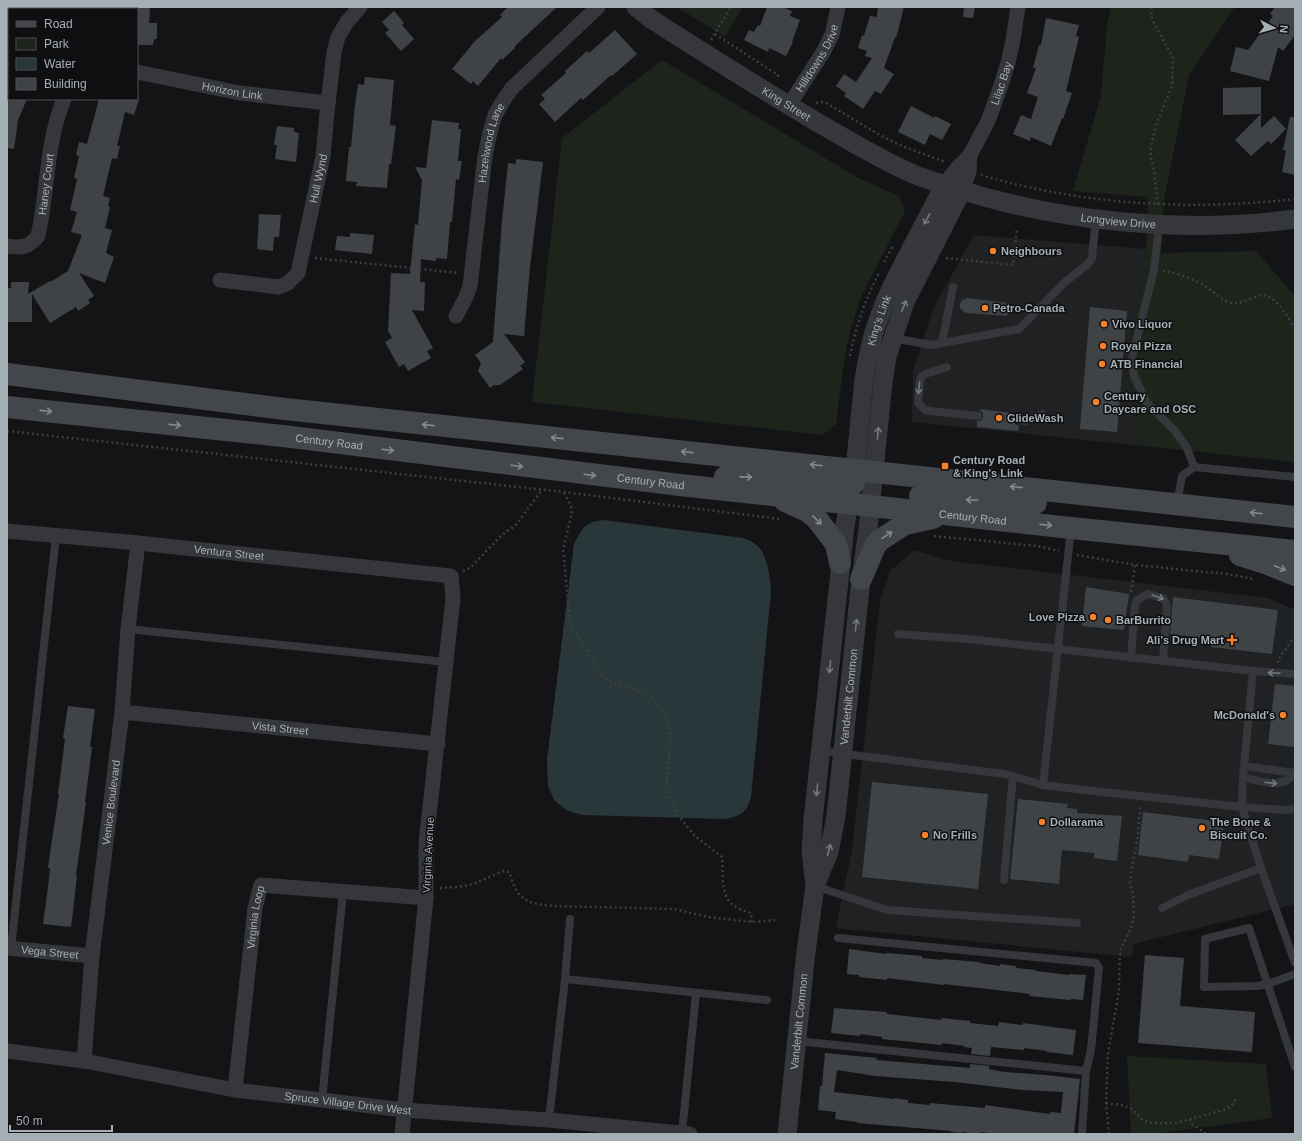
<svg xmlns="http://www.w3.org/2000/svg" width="1302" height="1141" font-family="Helvetica,sans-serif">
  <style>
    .built { fill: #202123 }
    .green { fill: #1d241c }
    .water { fill: #2a373a }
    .building { fill: #404346; fill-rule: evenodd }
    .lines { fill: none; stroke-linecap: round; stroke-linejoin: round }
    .path { stroke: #3b3f42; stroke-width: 2.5; stroke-dasharray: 2 3; stroke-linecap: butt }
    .service { stroke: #35373b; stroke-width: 8 }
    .minor { stroke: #35373b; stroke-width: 15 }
    .tertiary { stroke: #35373b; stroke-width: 19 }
    .secondary { stroke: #43474b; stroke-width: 22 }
    .oneway { stroke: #73797f }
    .oneway2 { stroke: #838b91 }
    .poi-dot { fill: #f5812d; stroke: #0f0f11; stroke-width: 1.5 }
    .labels { text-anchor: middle; stroke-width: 3; stroke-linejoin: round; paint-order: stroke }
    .street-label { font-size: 11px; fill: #a5afb6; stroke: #0f0f11 }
    .poi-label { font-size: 11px; font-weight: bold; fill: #a5afb6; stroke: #0f0f11; text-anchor: start }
  </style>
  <rect width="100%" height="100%" fill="#141416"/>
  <!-- built -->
  <g class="built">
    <path d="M974,235L1146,249L1127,367L1142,446L912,422L913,371L933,309Z"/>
    <path d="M914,550L951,561L1268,598L1295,610V904L1134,944L1132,957L836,928L852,850L880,601L890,571Z"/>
  </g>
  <!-- green -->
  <g class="green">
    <path d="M677,7H743L725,37Z"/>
    <path d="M1111,7H1235L1189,75L1164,199L1161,253L1256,251L1295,296V462L1142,446L1127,367L1146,249L1148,197L1073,191L1101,95L1107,24Z"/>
    <path d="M662,60L860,179L899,196L905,211L861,297L851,328L845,354L836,424L823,435L532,402L562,138Z"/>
    <path d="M1127,1056L1266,1064L1272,1118L1153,1134H1131Z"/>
  </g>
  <!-- water -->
  <path class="water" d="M603,520L743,538C747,540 752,541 755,544C768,552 770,578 771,592L751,797C747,812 741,816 725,819L582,815L566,810L554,800L548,786L547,760L574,544C583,527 584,523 603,520Z"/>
  <!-- building -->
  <g class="building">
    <path d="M137,7H150L149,23H157V39H154L153,45H137Z"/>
    <path d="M508,7H557L515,46V48L502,60L501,58L478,86L473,81L471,84L452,69L475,41L502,17L500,15Z"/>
    <path d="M767,7H782L792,11L790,16L800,20L792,42H793L786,56L769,48L768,52L744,40L749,30L754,32L758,25L760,26Z"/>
    <path d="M878,7H904L896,38L895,37L884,68L894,74L881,94L875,91L863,109L844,96L846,93L836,86L844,74L856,82L872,58L865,56L867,51L858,48L862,35L864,36L870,16L877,17Z"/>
    <path d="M964,7H975L973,18L963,17Z"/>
    <path d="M1275,7H1295V35L1283,51L1278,47L1269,81L1230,71L1236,47L1248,50L1273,16L1270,14Z"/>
    <path d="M394,11L404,23L402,25L414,39L401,51L385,33L389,30L382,22Z"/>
    <path d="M1046,18L1079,25L1076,36L1079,37L1066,91L1072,93L1063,119L1062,118L1051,146L1031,137L1030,141L1013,134L1021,115L1031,119L1038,97L1027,93L1036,68H1033L1039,45H1041Z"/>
    <path d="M615,30L637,54L612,76L611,75L583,100L581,98L555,122L539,104L545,99L541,95L566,73L565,71L587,51L589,53Z"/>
    <path d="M365,77L394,80L390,125L396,126L391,164H389L387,188L356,186L357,182L346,181L349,147H351L355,105L358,84L364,85Z"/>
    <path d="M1261,87V114L1223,115V88Z"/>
    <path d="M7,99H27L18,120L14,149L7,148Z"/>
    <path d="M99,99H139L134,115L125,112L117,146H120L117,159L112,158L103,196L110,198L108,206L110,207L105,228L112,230L106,253L114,257L105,283L79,273L94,296L88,300L90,303L78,311L76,307L50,323L32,294V322H7V288H11V282H29L28,294L50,281V282L68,271L82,235L71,232L77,212L70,210L77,179L74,178L79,156L76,155L79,142L87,144Z"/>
    <path d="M911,106L934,118L935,116L951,124L942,140L930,134L925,145L898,132Z"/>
    <path d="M1261,114V128L1274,116L1286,129L1271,144L1268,141L1251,156L1235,140Z"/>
    <path d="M1290,117H1295V175L1282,172L1286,150H1283Z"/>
    <path d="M432,120L459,123L458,129H461L458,161H462L459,180L456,179L452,222H450L447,259L436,258V261L421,259L420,282H425L424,311L412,310L433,348L427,351L431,358L408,371L404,364L399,367L385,342L392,338L388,331L391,273L410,274L415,224L418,225L422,180L415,167L426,168Z"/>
    <path d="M277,126L294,128V132L299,133L296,162L275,159L277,145H274Z"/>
    <path d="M516,159L543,162L530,267L524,336L504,334L525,362L520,366L523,369L500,385H494L490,388L478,371L481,363L475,355L493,342L502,221L508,163L516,164Z"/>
    <path d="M259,214L281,215L279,237H274L273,251L257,249Z"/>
    <path d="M350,233L374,235L372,254L335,250L337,236L350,237Z"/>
    <path d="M967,298L1008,303L1011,306L1012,310L1006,316L968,313L964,312L960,308V304L962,300Z"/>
    <path d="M1090,307L1127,311L1117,432L1080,429Z"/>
    <path d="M979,409L1020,414L1015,416L1014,420L1015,424L1019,426L1018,431L977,427V421H981L983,417V413Z"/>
    <path d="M1086,587L1129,594L1124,630L1082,626Z"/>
    <path d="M1173,597L1278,610L1272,654L1211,647L1212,639L1170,634Z"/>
    <path d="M1275,684L1295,686V747L1268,744Z"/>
    <path d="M68,706L95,709L90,747H92L85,802H86L76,876H77L75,894L71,927L43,924L48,887L50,868H48L50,853L59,794H58L65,739L63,738Z"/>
    <path d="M872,782L988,794L978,889L862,877Z"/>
    <path d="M1018,799L1068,804L1067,808L1077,809V813L1122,816L1117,861L1094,858V853L1062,850L1059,884L1010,879Z"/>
    <path d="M1143,812L1224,822L1219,859L1189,855L1188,862L1138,855Z"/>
    <path d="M849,949L886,954V953L922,956V958L943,960V959L979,962V963L1000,966V964L1016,966V968L1036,970L1035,971L1069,975V974L1086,975L1083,1000L1071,999L1070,1000L1029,996L1030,994L944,984V985L887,978V980L859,977V975L847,974Z"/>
    <path d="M1145,955L1184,958L1180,1006L1255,1012L1252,1052L1138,1043Z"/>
    <path d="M834,1008L887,1012V1014L941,1020V1018L970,1021V1023L998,1026L999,1022L1023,1025V1023L1076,1030L1073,1055L1047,1052V1051L1024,1048V1050L991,1047L990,1056L971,1054L972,1048L964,1047L965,1046L942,1043V1045L882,1039V1037L860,1034V1036L831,1033Z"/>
    <path d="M825,1053L877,1058L876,1060L970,1068V1064L989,1066V1069L1004,1072L1046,1075L1080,1079L1074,1134H999L980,1132V1134L962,1132V1133L951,1132V1131L857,1123V1122L835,1119L836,1112L818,1110L820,1086H822ZM837,1070L875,1076L955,1082L1023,1090L1063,1092L1061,1113L1050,1112V1114L985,1105V1108L930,1103V1105L908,1103V1100L894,1098V1099L834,1092Z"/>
  </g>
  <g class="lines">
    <!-- path -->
    <g class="path">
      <path d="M1151,7L1152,19L1173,58L1172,86L1156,125L1150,151L1154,172L1158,206"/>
      <path d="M715,34L778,75L777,80"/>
      <path d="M711,40L731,7"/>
      <path d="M816,103L822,102L826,103L880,135L902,146L945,162"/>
      <path d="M981,175C1083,205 1190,211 1295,199"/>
      <path d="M315,258L459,273"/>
      <path d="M946,258L1013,265L1017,228"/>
      <path d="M884,262L893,246"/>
      <path d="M1163,271C1178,273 1194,279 1206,287C1215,292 1222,302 1232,303C1245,305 1256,292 1267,296C1280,301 1288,318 1295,329"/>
      <path d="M850,356C856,325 866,298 880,271"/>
      <path d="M7,431L564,492L780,519"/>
      <path d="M564,493L571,505L572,513L563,549L570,623L602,676L614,684L633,689L652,697L667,720L671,736L666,787L678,815L695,836L722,857C724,873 719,894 733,905C738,909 745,911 751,913L752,922"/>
      <path d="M934,536L1037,546L1059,551"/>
      <path d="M1077,555L1135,565L1227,574L1254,579"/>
      <path d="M463,571L470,568L502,535L516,525L541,491"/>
      <path d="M1131,592L1135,565"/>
      <path d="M1278,663V660L1295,636"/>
      <path d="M440,888L457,887L473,884L504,871L509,872C512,879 514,889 520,895C529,905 544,905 556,906L674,909L708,917L752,922L775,920"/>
      <path d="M1106,1103L1121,1105L1132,1109L1144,1121L1152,1123H1176L1227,1109L1234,1103L1236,1098"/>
      <path d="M1190,1119L1192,1124L1206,1134"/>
      <path d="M1109,1134L1106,1103L1108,1054L1119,990L1120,951L1132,926L1134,915L1133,894L1130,882L1131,872L1138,836L1140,806"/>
    </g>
    <!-- service -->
    <g class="service">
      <path d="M1159,224L1154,270L1132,358L1134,376L1147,403L1175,431L1187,448L1194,467"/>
      <path d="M893,338L931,345L1019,329L1064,283L1088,264L1092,258L1096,218"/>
      <path d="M942,343L953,287"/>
      <path d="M947,367L925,374L921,377L920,382L918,403L925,410L931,411L978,416"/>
      <path d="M1019,420L1026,421L1042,414"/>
      <path d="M1177,504L1182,476L1194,467L1295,477"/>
      <path d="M128,629L446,662"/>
      <path d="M898,634L979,640L1253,671L1243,777L1242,807L1261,868L1188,895L1162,908"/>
      <path d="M1131,658L1135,606L1137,600L1148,594L1163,598L1167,605L1163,661"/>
      <path d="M1253,671L1295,674"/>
      <path d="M821,751L1005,774L1043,785L1084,790L1242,807L1284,810L1295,809"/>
      <path d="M1244,766L1294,773"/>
      <path d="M1243,777C1260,781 1283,791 1295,772"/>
      <path d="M1043,785L1071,529"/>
      <path d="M1261,868L1295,963"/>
      <path d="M1004,880L1013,776"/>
      <path d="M815,886L887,910L1077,923"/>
      <path d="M838,938L1096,963L1099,968L1091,1050L1086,1071L1082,1134"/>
      <path d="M11,948L56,535"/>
      <path d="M1295,974L1268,984L1257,986L1204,987L1205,939L1249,928L1295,1067"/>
      <path d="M565,979L767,1000"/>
      <path d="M797,1041L1086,1071"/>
      <path d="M322,1100L343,892"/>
      <path d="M549,1120L565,979L570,919"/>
      <path d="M682,1133L696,993"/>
    </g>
    <!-- minor -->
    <g class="minor">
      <path d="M88,7V9"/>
      <path id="s1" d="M137,72L240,93L328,103"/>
      <path id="s2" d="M789,105L822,54L832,35L838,7"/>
      <path id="s3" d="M945,184L957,168L970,155L988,121L999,91L1008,63L1013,40L1018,7"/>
      <path d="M962,190L969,172L970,155"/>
      <path id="s4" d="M7,246C22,248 28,248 38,236C48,190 46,143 64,99"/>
      <path id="s5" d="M220,280L279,287L288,283L298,273L323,156L328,103L334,52L338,37L347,22L360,7"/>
      <path id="s6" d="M456,316L465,299L470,286L485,156L490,132L495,115L503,101L512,88L598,7"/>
      <path id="s7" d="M7,531L138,543L451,576L453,598L426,843V898L402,1134"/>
      <path id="s8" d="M122,712L438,744"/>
      <path id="s9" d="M7,948L92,956"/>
      <path id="s10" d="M7,1051L84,1061L235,1090L322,1100L404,1110L549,1120L690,1134"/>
      <path id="s11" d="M84,1061L92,956L122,712L128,629L138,543"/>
      <path id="s12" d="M235,1090L255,908L261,885L426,898"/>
    </g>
    <!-- tertiary -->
    <g class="tertiary">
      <path id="s13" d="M636,7L651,19C707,55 763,90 820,124C852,142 884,162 918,176C929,180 940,183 951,187C1058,222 1183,234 1295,219"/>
      <path id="s14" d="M815,885L811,851L813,820L845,526L855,470L864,379L868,357L874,332L884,304L896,278L945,184"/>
      <path id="s15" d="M787,1134L806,952L815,886L829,852L836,816L861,579L868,529L883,383L887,357L893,338L905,302L962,190"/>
    </g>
    <!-- secondary -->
    <g class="secondary">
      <path d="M7,374L285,409L1295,517"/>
      <path id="s16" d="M7,407L283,436L680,485L1071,528L1295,551"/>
      <path d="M725,477L772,478L854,483"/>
      <path d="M920,496L944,499L1036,503"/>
      <path d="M785,501L807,511L817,519L836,544L840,563"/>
      <path d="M1240,555L1268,564L1295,575"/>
      <path d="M861,579L875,546L880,540L905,524L933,518"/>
    </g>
  </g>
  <!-- one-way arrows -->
  <defs><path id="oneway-shaft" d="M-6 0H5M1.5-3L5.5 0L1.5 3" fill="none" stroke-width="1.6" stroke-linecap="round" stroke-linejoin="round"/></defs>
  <g class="oneway">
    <use href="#oneway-shaft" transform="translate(927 219) rotate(118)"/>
    <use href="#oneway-shaft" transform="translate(904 306) rotate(-67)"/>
    <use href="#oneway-shaft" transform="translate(919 388) rotate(96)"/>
    <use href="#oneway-shaft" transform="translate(878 433) rotate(-84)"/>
    <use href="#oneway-shaft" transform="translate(1158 597) rotate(20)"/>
    <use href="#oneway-shaft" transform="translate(856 625) rotate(-84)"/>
    <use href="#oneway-shaft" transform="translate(830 667) rotate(96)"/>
    <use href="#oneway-shaft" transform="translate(1274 673) rotate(-177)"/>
    <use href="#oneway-shaft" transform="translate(1271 783) rotate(7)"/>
    <use href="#oneway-shaft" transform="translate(817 790) rotate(96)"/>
    <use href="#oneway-shaft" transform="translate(829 850) rotate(-75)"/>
  </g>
  <g class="oneway2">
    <use href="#oneway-shaft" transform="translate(46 411) rotate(6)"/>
    <use href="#oneway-shaft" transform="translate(175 425) rotate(6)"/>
    <use href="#oneway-shaft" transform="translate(428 425) rotate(-174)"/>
    <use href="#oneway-shaft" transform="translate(557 438) rotate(-174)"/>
    <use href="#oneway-shaft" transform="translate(388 450) rotate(7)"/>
    <use href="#oneway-shaft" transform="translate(687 452) rotate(-174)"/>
    <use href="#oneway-shaft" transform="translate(816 465) rotate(-174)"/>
    <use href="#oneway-shaft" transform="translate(517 466) rotate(7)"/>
    <use href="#oneway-shaft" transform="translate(590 475) rotate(7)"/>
    <use href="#oneway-shaft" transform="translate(746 477) rotate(1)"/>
    <use href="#oneway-shaft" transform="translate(1016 487) rotate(-174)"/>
    <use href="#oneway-shaft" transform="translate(972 500) rotate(-177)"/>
    <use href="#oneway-shaft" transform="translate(1256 513) rotate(-174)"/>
    <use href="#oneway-shaft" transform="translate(817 520) rotate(45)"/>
    <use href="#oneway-shaft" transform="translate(1046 525) rotate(6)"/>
    <use href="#oneway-shaft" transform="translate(887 535) rotate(-34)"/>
    <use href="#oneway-shaft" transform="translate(1280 568) rotate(22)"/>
  </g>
  <!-- markers -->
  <g class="poi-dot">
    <circle cx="993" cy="251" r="4"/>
    <circle cx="985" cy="308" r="4"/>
    <circle cx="1104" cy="324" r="4"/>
    <circle cx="1103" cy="346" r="4"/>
    <circle cx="1102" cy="364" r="4"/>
    <circle cx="1096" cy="402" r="4"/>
    <circle cx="999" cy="418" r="4"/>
    <rect x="941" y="462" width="8" height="8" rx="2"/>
    <circle cx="1093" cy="617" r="4"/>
    <circle cx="1108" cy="620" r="4"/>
    <path d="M1230 634h4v4h4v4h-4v4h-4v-4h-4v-4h4z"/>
    <circle cx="1283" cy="715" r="4"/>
    <circle cx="1042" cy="822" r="4"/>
    <circle cx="1202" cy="828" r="4"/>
    <circle cx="925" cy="835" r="4"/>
  </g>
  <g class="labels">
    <!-- street labels -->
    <g class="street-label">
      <text dy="4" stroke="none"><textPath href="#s2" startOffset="55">Hilldowns Drive</textPath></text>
      <text dy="4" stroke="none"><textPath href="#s3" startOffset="117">Lilac Bay</textPath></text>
      <text dy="4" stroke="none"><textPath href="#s1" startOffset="97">Horizon Link</textPath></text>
      <text dy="4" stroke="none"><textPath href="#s13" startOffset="179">King Street</textPath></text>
      <text dy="4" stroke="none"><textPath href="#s6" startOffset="178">Hazelwood Lane</textPath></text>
      <text dy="4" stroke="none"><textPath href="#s5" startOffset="180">Hull Wynd</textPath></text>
      <text dy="4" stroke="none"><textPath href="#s4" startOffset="87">Haney Court</textPath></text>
      <text dy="4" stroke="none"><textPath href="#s13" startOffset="535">Longview Drive</textPath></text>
      <text dy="4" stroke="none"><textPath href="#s14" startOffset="570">King's Link</textPath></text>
      <text dy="4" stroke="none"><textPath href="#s16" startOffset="324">Century Road</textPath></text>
      <text dy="4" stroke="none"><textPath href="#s16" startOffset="648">Century Road</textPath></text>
      <text dy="4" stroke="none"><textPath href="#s16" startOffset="972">Century Road</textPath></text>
      <text dy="4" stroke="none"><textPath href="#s7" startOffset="223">Ventura Street</textPath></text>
      <text dy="4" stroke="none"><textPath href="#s15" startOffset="443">Vanderbilt Common</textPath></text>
      <text dy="4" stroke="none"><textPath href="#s8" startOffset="159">Vista Street</textPath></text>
      <text dy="4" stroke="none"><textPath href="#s11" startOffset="260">Venice Boulevard</textPath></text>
      <text transform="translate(428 855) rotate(-87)" y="4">Virginia Avenue</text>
      <text dy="4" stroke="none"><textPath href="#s12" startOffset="174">Virginia Loop</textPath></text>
      <text dy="4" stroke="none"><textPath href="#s9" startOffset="43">Vega Street</textPath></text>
      <text dy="4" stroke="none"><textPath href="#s15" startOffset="113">Vanderbilt Common</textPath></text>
      <text dy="4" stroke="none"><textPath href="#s10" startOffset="345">Spruce Village Drive West</textPath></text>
    </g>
    <!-- poi labels -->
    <g class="poi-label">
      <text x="1001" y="255">Neighbours</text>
      <text x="993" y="312">Petro-Canada</text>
      <text x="1112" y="328">Vivo Liquor</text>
      <text x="1111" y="350">Royal Pizza</text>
      <text x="1110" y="368">ATB Financial</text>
      <text x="1104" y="400">Century<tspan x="1104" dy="13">Daycare and OSC</tspan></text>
      <text x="1007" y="422">GlideWash</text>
      <text x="953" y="464">Century Road<tspan x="953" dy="13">&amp; King's Link</tspan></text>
      <text x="1085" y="621" text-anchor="end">Love Pizza</text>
      <text x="1116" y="624">BarBurrito</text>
      <text x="1224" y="644" text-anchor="end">Ali’s Drug Mart</text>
      <text x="1275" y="719" text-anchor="end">McDonald's</text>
      <text x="1050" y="826">Dollarama</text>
      <text x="1210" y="826">The Bone &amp;<tspan x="1210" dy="13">Biscuit Co.</tspan></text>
      <text x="933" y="839">No Frills</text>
    </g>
  </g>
  <!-- border -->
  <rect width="1302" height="1141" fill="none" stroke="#a5afb6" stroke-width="16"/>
  <!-- legend -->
  <rect x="8" y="8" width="130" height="92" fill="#0f0f11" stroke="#4b4f53"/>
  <rect x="16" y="21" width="20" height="6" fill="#43474b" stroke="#4b4f53"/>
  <text x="44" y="28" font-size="12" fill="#a5afb6">Road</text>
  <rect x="16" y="38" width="20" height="12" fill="#1d241c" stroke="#4b4f53"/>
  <text x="44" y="48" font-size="12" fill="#a5afb6">Park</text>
  <rect x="16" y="58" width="20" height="12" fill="#2a373a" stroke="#4b4f53"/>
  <text x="44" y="68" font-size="12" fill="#a5afb6">Water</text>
  <rect x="16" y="78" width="20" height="12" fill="#404346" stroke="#4b4f53"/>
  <text x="44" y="88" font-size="12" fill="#a5afb6">Building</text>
  <!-- north arrow -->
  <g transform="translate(1274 28) rotate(96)" stroke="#0f0f11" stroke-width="3" paint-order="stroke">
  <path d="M0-3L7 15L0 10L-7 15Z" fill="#a5afb6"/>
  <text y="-6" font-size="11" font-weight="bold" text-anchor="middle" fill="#a5afb6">N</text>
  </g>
  <!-- scale -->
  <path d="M10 1125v6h102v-6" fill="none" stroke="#a5afb6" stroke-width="2"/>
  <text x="16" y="1125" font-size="12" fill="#a5afb6" stroke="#0f0f11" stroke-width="3" paint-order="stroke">50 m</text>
</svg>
